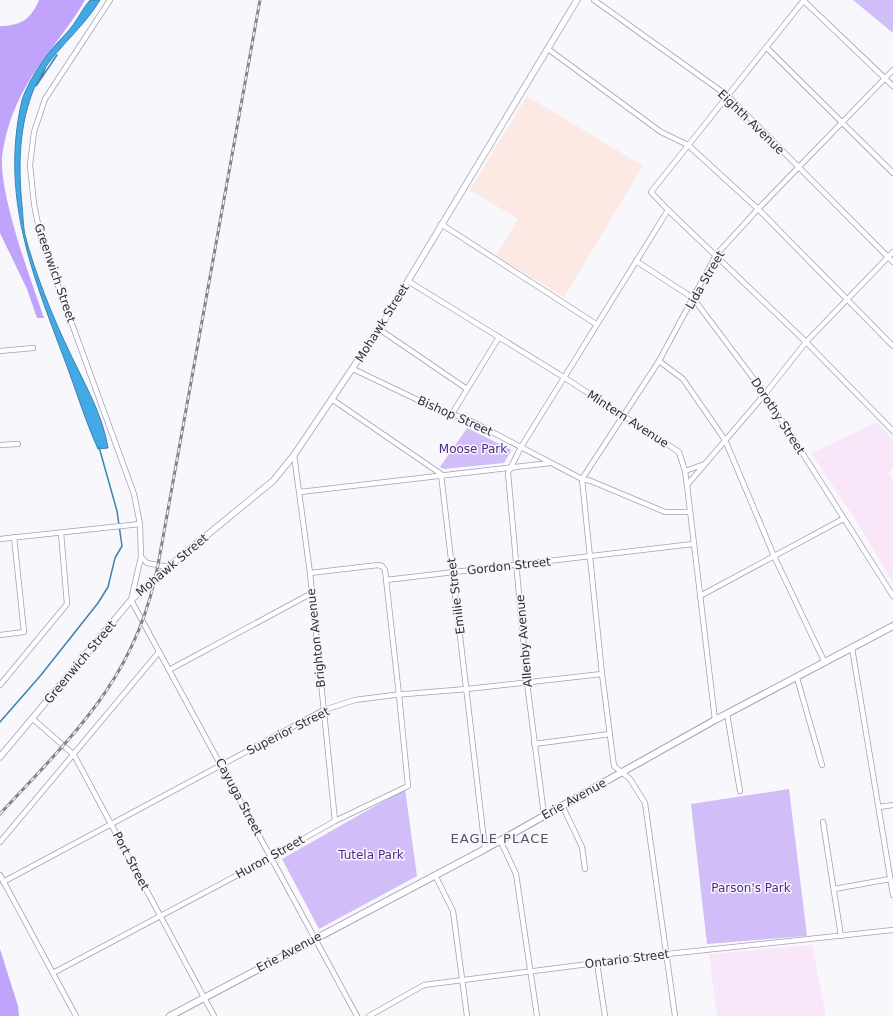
<svg xmlns="http://www.w3.org/2000/svg" width="893" height="1016" font-family="'DejaVu Sans',sans-serif">
  <style>
    .industrial { fill: #fde9e3 }
    .education { fill: #f9e7f9 }
    .green { fill: #d1bef8 }
    .forest { fill: #c1a3fc }
    .water { fill: #42a9e4; stroke: #3d84b0 }
    .lines { fill: none; stroke-linecap: round; stroke-linejoin: round }
    .stream { stroke: #3d84b0; stroke-width: 1.5 }
    .minor-casing { stroke: #a69fb7; stroke-width: 6 }
    .tertiary-casing { stroke: #a69fb7; stroke-width: 7 }
    .secondary-casing { stroke: #a69fb7; stroke-width: 8 }
    .minor { stroke: #fff; stroke-width: 4.5 }
    .tertiary { stroke: #fff; stroke-width: 5.5 }
    .secondary { stroke: #fff; stroke-width: 6 }
    .rail-casing { stroke: #85828a; stroke-width: 3 }
    .rail { stroke: #f8f7fc; stroke-width: 1.5; stroke-dasharray: 4.5; stroke-linecap: butt }
    .labels { text-anchor: middle; stroke-width: 3; stroke-linejoin: round; paint-order: stroke }
    .street-label { font-size: 12px; fill: #312e38; stroke: #f8f7fc }
    .park-label { font-size: 12px; fill: #53268a; stroke: #f8f7fc }
    .neighbourhood-label { font-size: 13px; letter-spacing: 1px; fill: #585167; stroke: #f8f7fc }
  </style>
  <rect width="100%" height="100%" fill="#f8f7fc"/>
  <!-- industrial -->
  <path class="industrial" d="M527,96L643,166L564,297L496,256L518,219L470,190Z"/>
  <!-- education -->
  <g class="education">
    <path d="M878,422L893,441V469L888,473L893,481V582L855,519L811,453Z"/>
    <path d="M812,945L826,1016H717L709,954Z"/>
  </g>
  <!-- green -->
  <g class="green">
    <path d="M853,0H893V33Z"/>
    <path d="M467,428L510,449L511,451L504,463L444,469L440,467Z"/>
    <path d="M405,789L417,876L319,929L282,859Z"/>
    <path d="M789,789L807,936L707,944L691,804Z"/>
  </g>
  <!-- forest -->
  <g class="forest">
    <path d="M39,0H85C68,31 42,56 25,88C13,109 5,133 2,157C0,198 30,277 44,318H37L27,289L0,233V26C21,26 31,19 39,0Z"/>
    <path d="M0,949L18,1006L19,1016H0Z"/>
  </g>
  <!-- water -->
  <path class="water" d="M90,0H100C82,31 49,53 35,86C19,124 18,164 22,205C23,215 23,225 25,235C35,273 53,318 70,353C84,383 103,415 108,448L98,449C85,420 76,390 65,361C32,273 0,196 22,100C27,85 38,67 47,55C55,44 65,36 73,25C79,17 83,8 90,0Z"/>
  <g class="lines">
    <!-- stream -->
    <g class="stream">
      <path d="M45,69L36,86L57,55"/>
      <path d="M0,722L41,675L98,603L108,587L115,558L122,546L117,511L99,447"/>
    </g>
    <defs>
      <g id="minor">
        <path d="M110,0L45,99L34,132L30,165L34,204L41,239L134,494L140,524L141,557L131,600L357,1016"/>
        <path d="M594,0L728,96L893,262"/>
        <path d="M804,0L651,192L668,210L806,342L893,431"/>
        <path d="M804,1L893,86"/>
        <path d="M767,48L893,173"/>
        <path d="M548,49L661,132L688,145L758,209L893,346"/>
        <path d="M441,224L596,324"/>
        <path d="M636,261L693,298L765,394L893,596"/>
        <path d="M408,281L565,378L679,452L685,471L687,485L715,720"/>
        <path d="M379,329L467,389"/>
        <path d="M0,351L33,348"/>
        <path d="M659,361L683,379L725,440L774,556L825,663"/>
        <path d="M353,369L443,412L452,414L471,421L582,479L591,481L665,512H690"/>
        <path d="M333,400L441,474L485,849"/>
        <path d="M452,414L499,337"/>
        <path d="M0,445L18,444"/>
        <path d="M294,455L310,573L335,821"/>
        <path d="M685,471L705,464"/>
        <path d="M582,479L602,674L614,766L630,779L645,803L675,1016"/>
        <path d="M582,479L659,361L716,255L758,209L893,70"/>
        <path d="M687,485L765,394L806,342L893,252"/>
        <path d="M300,492L550,463"/>
        <path d="M0,539L140,524"/>
        <path d="M141,557L147,563L168,567"/>
        <path d="M386,580L693,544"/>
        <path d="M700,596L843,519"/>
        <path d="M0,635L24,632L14,537"/>
        <path d="M852,648L893,895"/>
        <path d="M169,670L312,593"/>
        <path d="M797,678L822,765"/>
        <path d="M0,685L67,604L61,533"/>
        <path d="M727,714L740,791"/>
        <path d="M33,719L74,755L214,1016"/>
        <path d="M534,744L610,734"/>
        <path d="M562,805L582,847L585,869"/>
        <path d="M879,807L893,805"/>
        <path d="M544,815L527,683L508,473L521,447L668,210"/>
        <path d="M823,822L841,936"/>
        <path d="M500,840L516,874L537,1016"/>
        <path d="M0,842L159,652"/>
        <path d="M0,875L76,1016"/>
        <path d="M435,875L453,911L467,1016"/>
        <path d="M3,882L324,710L355,700L394,695L467,689L602,674"/>
        <path d="M834,889L890,879"/>
        <path d="M597,963L605,1016"/>
        <path d="M53,973L266,860L335,821L408,786L399,695L385,570L382,566L378,565L310,573"/>
        <path d="M369,1016L424,985L667,954L893,930"/>
      </g>
      <path id="tertiary" d="M0,757L131,600L168,567L273,481L294,455L379,329L577,0"/>
      <path id="secondary" d="M170,1016L485,849L715,720L893,626"/>
    </defs>
    <!-- minor casing -->
    <use href="#minor" class="minor-casing"/>
    <!-- tertiary casing -->
    <use href="#tertiary" class="tertiary-casing"/>
    <!-- secondary casing -->
    <use href="#secondary" class="secondary-casing"/>
    <!-- minor -->
    <use href="#minor" class="minor"/>
    <!-- tertiary -->
    <use href="#tertiary" class="tertiary"/>
    <!-- secondary -->
    <use href="#secondary" class="secondary"/>
    <defs>
      <path id="rail" d="M0,814C75,733 136,678 158,565L260,0"/>
    </defs>
    <!-- rail casing -->
    <use href="#rail" class="rail-casing"/>
    <!-- rail -->
    <use href="#rail" class="rail"/>
  </g>
  <g class="labels">
    <!-- street labels -->
    <g class="street-label">
      <text transform="translate(751 122) rotate(44)" y="4">Eighth Avenue</text>
      <text transform="translate(55 273) rotate(71)" y="4">Greenwich Street</text>
      <text transform="translate(705 280) rotate(-60)" y="4">Lida Street</text>
      <text transform="translate(382 323) rotate(-58)" y="4">Mohawk Street</text>
      <text transform="translate(455 416) rotate(24)" y="4">Bishop Street</text>
      <text transform="translate(778 416) rotate(57)" y="4">Dorothy Street</text>
      <text transform="translate(628 419) rotate(33)" y="4">Mintern Avenue</text>
      <text transform="translate(172 565) rotate(-40)" y="4">Mohawk Street</text>
      <text transform="translate(509 566) rotate(-6)" y="4">Gordon Street</text>
      <text transform="translate(456 596) rotate(-97)" y="4">Emilie Street</text>
      <text transform="translate(316 638) rotate(-96)" y="4">Brighton Avenue</text>
      <text transform="translate(524 641) rotate(-95)" y="4">Allenby Avenue</text>
      <text transform="translate(80 662) rotate(-50)" y="4">Greenwich Street</text>
      <text transform="translate(288 731) rotate(-27)" y="4">Superior Street</text>
      <text transform="translate(239 797) rotate(62)" y="4">Cayuga Street</text>
      <text transform="translate(574 799) rotate(-29)" y="4">Erie Avenue</text>
      <text transform="translate(270 857) rotate(-29)" y="4">Huron Street</text>
      <text transform="translate(131 861) rotate(62)" y="4">Port Street</text>
      <text transform="translate(289 952) rotate(-28)" y="4">Erie Avenue</text>
      <text transform="translate(627 959) rotate(-7)" y="4">Ontario Street</text>
    </g>
    <!-- park labels -->
    <g class="park-label">
      <text x="473" y="453">Moose Park</text>
      <text x="371" y="859">Tutela Park</text>
      <text x="751" y="892">Parson's Park</text>
    </g>
    <!-- neighbourhood labels -->
    <g class="neighbourhood-label">
      <text x="500" y="843">EAGLE PLACE</text>
    </g>
  </g>
</svg>
